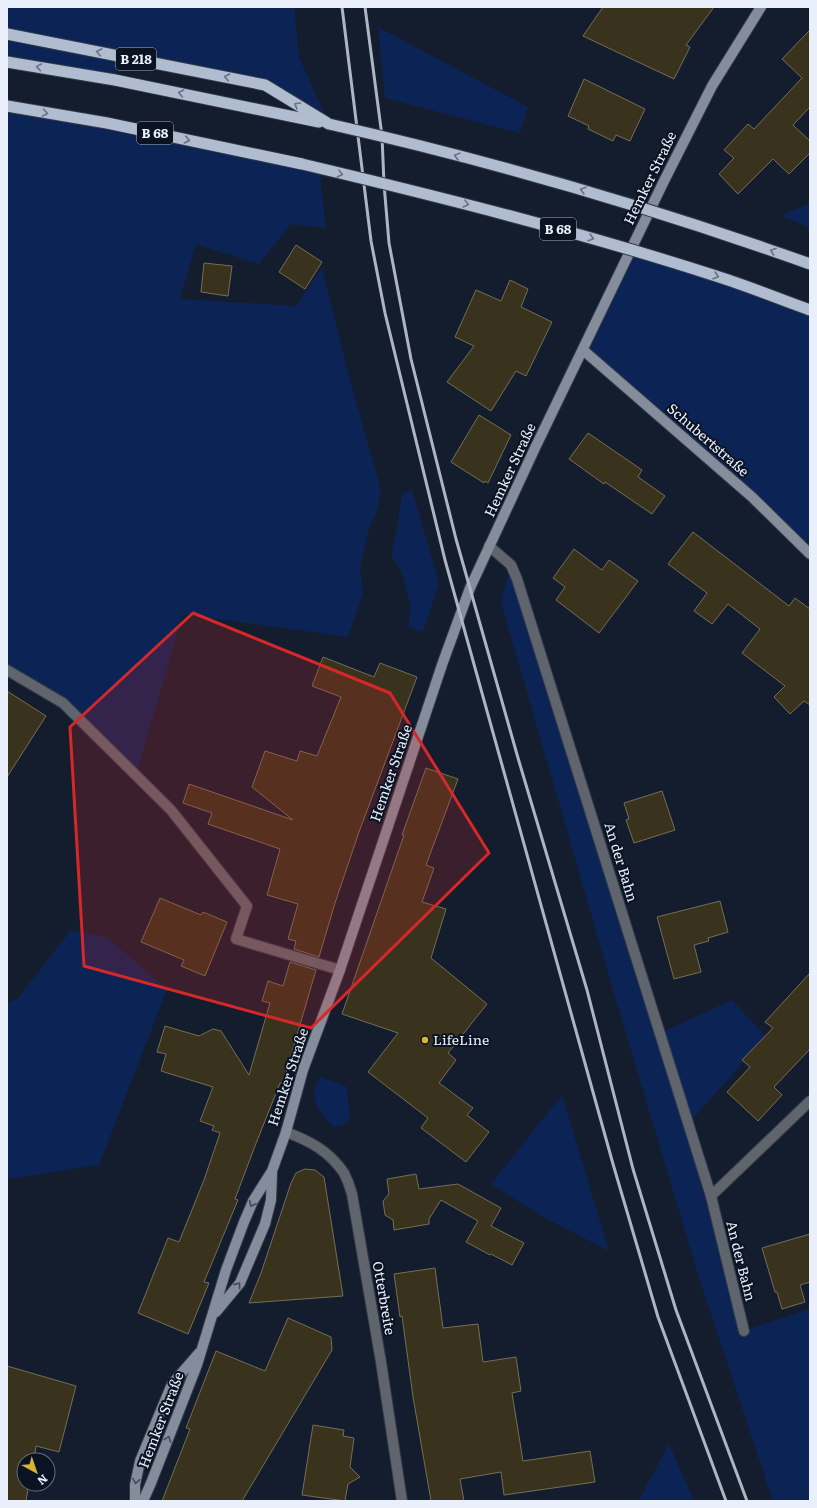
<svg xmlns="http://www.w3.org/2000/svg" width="817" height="1508" font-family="Literata,serif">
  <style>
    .green { fill: #0c2455 }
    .building { fill: #39331e; stroke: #756e57 }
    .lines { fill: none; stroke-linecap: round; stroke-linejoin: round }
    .minor-casing { stroke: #323b4a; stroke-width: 12 }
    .secondary-casing { stroke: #323b4a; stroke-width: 12 }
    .trunk-casing { stroke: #323b4a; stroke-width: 13 }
    .minor { stroke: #5f646d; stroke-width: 10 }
    .secondary { stroke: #858d9c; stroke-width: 10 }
    .trunk { stroke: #b0bcd0; stroke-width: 11 }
    .rail { stroke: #adb5c1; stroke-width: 3 }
    .trunk-bridge-casing { stroke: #323b4a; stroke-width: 13; stroke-linecap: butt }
    .trunk-bridge { stroke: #b0bcd0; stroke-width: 11 }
    .oneway { stroke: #667082 }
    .oneway2 { stroke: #424a59 }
    .marked { fill: #d62828; fill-opacity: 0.2; stroke: #d62828; stroke-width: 3; stroke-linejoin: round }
    .poi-dot { fill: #d7b434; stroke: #0b1323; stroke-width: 1.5 }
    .labels { text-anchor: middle; stroke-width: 4; stroke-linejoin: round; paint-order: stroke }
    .shield { fill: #0b1323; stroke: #a6aeba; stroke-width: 1 }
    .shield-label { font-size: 13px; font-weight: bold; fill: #e9f0fb }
    .street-label { font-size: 14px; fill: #e9f0fb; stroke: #0b1323 }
    .poi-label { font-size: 14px; fill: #e9f0fb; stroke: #0b1323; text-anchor: start }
  </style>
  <rect width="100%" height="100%" fill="#141d2d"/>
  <!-- green -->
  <g class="green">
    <path d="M7,7H294L299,57L329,124L265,85L119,56L115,80L7,62Z"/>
    <path d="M378,27L528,107L520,133L385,98Z"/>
    <path d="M7,106L319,168L326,228L291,224L259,264L196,244L180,299L296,306L322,268L349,377L381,490L378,508L369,529L360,567L363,593L348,637L183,614L136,775L63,703L7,670Z"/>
    <path d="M810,203V228L781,216Z"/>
    <path d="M631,250L810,310V538L801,545L583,350Z"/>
    <path d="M412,490L439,582L423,632L409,627L410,604L401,570L391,556L397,528L402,494Z"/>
    <path d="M511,565L660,1033L732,1000L766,1037L688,1124L744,1331L810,1309V1501H773L701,1284L616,1000L501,602Z"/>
    <path d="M71,930L108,938L167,989L99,1165L7,1179V1004L18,998Z"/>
    <path d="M321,1077L347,1087L350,1119L342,1126L334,1127C320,1115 306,1094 321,1077Z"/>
    <path d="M562,1095L609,1251L543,1217L491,1184Z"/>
    <path d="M669,1444L694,1501H635L639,1500Z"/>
  </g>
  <!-- building -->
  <g class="building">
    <path d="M603,7H714L686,45L690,47L674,79L583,36Z"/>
    <path d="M810,30V107L793,125L810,141V153L789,174L773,159L738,194L719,174L734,158L724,150L748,124L754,129L802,78L782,59Z"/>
    <path d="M584,79L645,109L630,141L616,135L613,141L588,129L589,126L568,116Z"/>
    <path d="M296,245L322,262L305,289L279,272Z"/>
    <path d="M204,263L232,266L228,296L201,292Z"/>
    <path d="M510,280L528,289L521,307L552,322L526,376L516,371L491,411L447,382L474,346L455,337L476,290L501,301Z"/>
    <path d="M479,415L511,435L488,483L485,481L484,483L451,462Z"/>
    <path d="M588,433L642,470L638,477L665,496L652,514L605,482L604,484L569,459Z"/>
    <path d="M693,532L789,606L795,598L810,609V705L804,701L790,714L774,697L785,686L742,653L760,629L728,604L712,624L694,611L707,593L668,564Z"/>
    <path d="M574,549L602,570L609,560L638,581L599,633L556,600L565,587L553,578Z"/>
    <path d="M323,657L374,677L380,663L417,677L359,832L335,903L319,957L294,949L296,941L288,939L298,904L267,895L280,849L208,824L212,813L183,803L189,784L293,820L252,787L265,751L297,761L300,751L317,756L341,697L312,686Z"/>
    <path d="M7,691L46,716L7,777Z"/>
    <path d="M426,768L458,779L426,865L434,868L422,902L446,909L431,958L487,1004L448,1053L456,1060L439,1083L473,1108L467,1115L489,1132L466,1162L421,1128L428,1118L368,1072L398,1033L342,1014L404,835H402Z"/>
    <path d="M662,791L675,830L634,843L626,820L629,819L624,803Z"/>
    <path d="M160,898L201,915L203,912L227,922L205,976L181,966L184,960L141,942Z"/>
    <path d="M720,901L728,932L708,938L709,941L694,945L701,972L674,979L657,917Z"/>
    <path d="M290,962L316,970L283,1083H280L255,1146L235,1199L238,1200L204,1282L209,1283L188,1334L138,1313L168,1238L179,1242L204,1180L220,1133L212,1130L214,1126L200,1121L213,1087L161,1071L166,1054L157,1052L165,1026L199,1036L213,1029L221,1031L249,1075L270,1003L262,1001L268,981L283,986Z"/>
    <path d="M810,973V1049L774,1087L782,1095L758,1121L727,1092L750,1067L742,1060L773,1028L765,1022Z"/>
    <path d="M305,1169L315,1170L324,1177L343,1296L249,1303L261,1273L291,1183L296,1173Z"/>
    <path d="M416,1174L419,1189L458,1184L501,1208L491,1226L524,1243L512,1265L491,1254L490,1255L466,1242L478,1221L441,1200L429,1219V1224L394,1230L393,1220L385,1215L383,1201L389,1194L387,1179Z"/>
    <path d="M810,1234V1282L800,1285L805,1302L782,1309L777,1292H775L762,1248Z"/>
    <path d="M435,1268L443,1328L478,1324L483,1362L516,1357L521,1391L512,1393L523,1461L590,1451L595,1482L504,1495L501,1472L460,1479L464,1501H431L413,1397L402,1316L400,1317L394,1274Z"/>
    <path d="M288,1318L331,1337L332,1350L242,1501H162L190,1429L186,1428L216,1351L265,1371Z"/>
    <path d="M7,1366L76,1386L59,1452L36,1446L34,1460H24V1484H29L26,1501H7Z"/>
    <path d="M313,1425L344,1430L343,1436L354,1438L350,1467L360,1477L348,1484L345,1501L302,1495Z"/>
  </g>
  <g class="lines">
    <defs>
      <g id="minor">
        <path d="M489,546L511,565L517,579L711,1196L810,1101"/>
        <path d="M7,670L63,703L171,810L247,906L236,939L340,970"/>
        <path d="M286,1132C310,1141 329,1151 344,1173C347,1179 350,1187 352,1194L381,1362L402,1501"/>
        <path d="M711,1196L744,1331"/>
      </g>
      <g id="secondary">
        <path d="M583,350L752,497L810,554"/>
        <path d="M216,1312L240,1283L265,1224L271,1200L272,1173"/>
        <path d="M135,1501V1485L140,1461L172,1384L199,1353"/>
        <path d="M143,1501L151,1483L197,1365L226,1270L244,1222L253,1201L272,1171L286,1132L303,1070L340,970L443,662L470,588L535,448L664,181L712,86L761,7"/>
      </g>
      <g id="trunk">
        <path d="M7,34L265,85L329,124"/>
        <path d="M7,62L115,80L319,122"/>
        <path d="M7,106L107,123L302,164"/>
      </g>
    </defs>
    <!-- minor casing -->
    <use href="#minor" class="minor-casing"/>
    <!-- secondary casing -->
    <use href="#secondary" class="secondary-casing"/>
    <!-- trunk casing -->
    <use href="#trunk" class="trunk-casing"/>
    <!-- minor -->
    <use href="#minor" class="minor"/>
    <!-- secondary -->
    <use href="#secondary" class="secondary"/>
    <!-- trunk -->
    <use href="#trunk" class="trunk"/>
    <!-- rail -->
    <g class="rail">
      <path d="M342,7L371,241L385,313L445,560L613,1164L658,1317L726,1501"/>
      <path d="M365,7L382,136L384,184L389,243L411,359L456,539L518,758L587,990L633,1169L676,1310L747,1501"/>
    </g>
    <defs>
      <g id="trunk-bridge">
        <path d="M329,124C492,161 653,208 810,264"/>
        <path d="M302,164C441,197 580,232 716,276C748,286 779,299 810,310"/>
      </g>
    </defs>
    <!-- trunk-bridge casing -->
    <use href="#trunk-bridge" class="trunk-bridge-casing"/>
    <!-- trunk-bridge -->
    <use href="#trunk-bridge" class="trunk-bridge"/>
  </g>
  <!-- one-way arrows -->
  <defs><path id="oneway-chevron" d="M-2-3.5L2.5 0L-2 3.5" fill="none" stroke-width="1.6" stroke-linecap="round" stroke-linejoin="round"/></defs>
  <g class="oneway">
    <use href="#oneway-chevron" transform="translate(99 52) rotate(-169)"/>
    <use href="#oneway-chevron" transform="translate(39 67) rotate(-171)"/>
    <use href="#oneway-chevron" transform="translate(227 77) rotate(-168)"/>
    <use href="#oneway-chevron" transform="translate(181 93) rotate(-169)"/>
    <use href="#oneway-chevron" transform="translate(297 105) rotate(-149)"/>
    <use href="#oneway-chevron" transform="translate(45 113) rotate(10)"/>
    <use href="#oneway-chevron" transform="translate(187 140) rotate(12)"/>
    <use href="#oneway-chevron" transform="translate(457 156) rotate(-165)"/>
    <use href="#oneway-chevron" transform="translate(340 174) rotate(14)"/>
    <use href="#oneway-chevron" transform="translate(583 190) rotate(-164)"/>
    <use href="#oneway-chevron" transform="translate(466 204) rotate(14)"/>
    <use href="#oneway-chevron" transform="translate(591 238) rotate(16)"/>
    <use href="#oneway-chevron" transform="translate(773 251) rotate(-160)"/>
    <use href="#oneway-chevron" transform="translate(716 276) rotate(18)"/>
  </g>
  <g class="oneway2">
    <use href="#oneway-chevron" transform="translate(252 1204) rotate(115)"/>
    <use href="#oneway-chevron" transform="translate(238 1285) rotate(-55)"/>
    <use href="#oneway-chevron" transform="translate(168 1439) rotate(-69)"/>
    <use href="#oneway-chevron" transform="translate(136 1481) rotate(99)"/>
  </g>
  <!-- marked area -->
  <path class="marked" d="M193,613L390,693L489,853L311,1028L84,966L70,727Z"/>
  <!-- markers -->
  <circle class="poi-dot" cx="425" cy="1040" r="4"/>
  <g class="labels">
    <!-- shield labels -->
    <g class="shield">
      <rect x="116" y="48" width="40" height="22" rx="3"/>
      <rect x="137" y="122" width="36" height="22" rx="3"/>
      <rect x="540" y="218" width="36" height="22" rx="3"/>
    </g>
    <g class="shield-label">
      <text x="136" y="64">B 218</text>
      <text x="155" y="138">B 68</text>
      <text x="558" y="234">B 68</text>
    </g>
    <!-- street labels -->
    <g class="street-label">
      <text transform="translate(650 178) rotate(-64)" y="5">Hemker Straße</text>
      <text transform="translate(708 440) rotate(41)" y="5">Schubertstraße</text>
      <text transform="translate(510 470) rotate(-65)" y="5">Hemker Straße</text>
      <text transform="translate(391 773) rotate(-71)" y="5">Hemker Straße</text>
      <text transform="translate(621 862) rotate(73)" y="5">An der Bahn</text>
      <text transform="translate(288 1077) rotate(-72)" y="5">Hemker Straße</text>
      <text transform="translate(741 1261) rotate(76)" y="5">An der Bahn</text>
      <text transform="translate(384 1298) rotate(80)" y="5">Otterbreite</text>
      <text transform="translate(161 1420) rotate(-69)" y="5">Hemker Straße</text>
    </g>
    <!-- poi labels -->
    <g class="poi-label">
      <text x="433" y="1045">LifeLine</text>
    </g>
  </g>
  <!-- border -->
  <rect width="817" height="1508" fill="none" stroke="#e9f0fb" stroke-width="16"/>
  <!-- north arrow -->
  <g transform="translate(36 1472) rotate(140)"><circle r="19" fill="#0b1323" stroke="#646b79"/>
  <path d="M0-3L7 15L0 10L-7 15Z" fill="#d7b434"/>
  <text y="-6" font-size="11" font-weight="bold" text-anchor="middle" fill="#e9f0fb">N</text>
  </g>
</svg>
